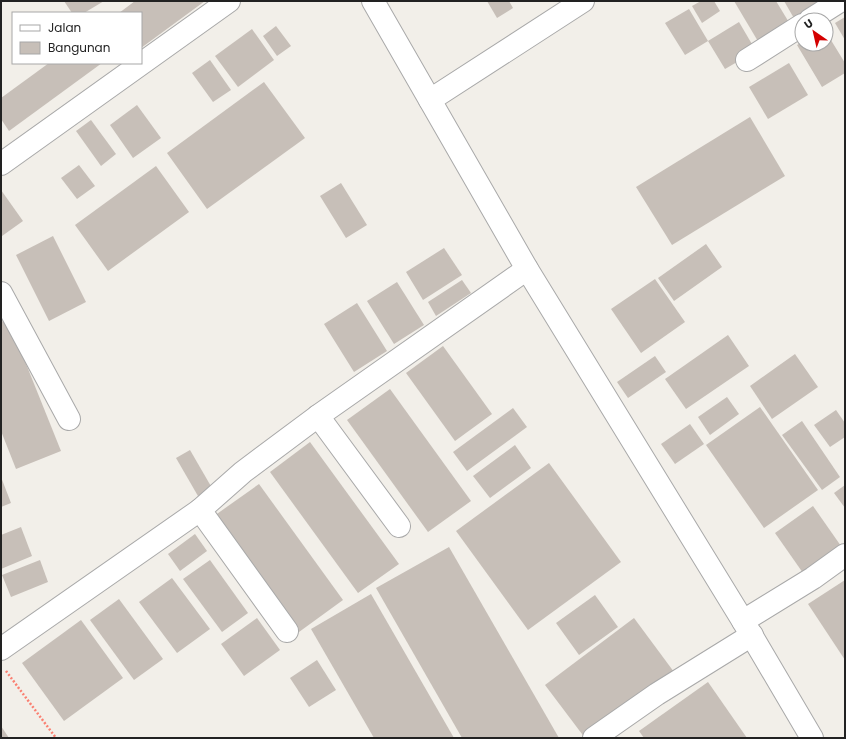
<svg xmlns="http://www.w3.org/2000/svg" width="846" height="739" font-family="Poppins,sans-serif">
  <style>
    .building { fill: #c7bfb8 }
    .lines { fill: none; stroke-linecap: round; stroke-linejoin: round }
    .minor-casing { stroke: #a9a9a9; stroke-width: 24 }
    .tertiary-casing { stroke: #a9a9a9; stroke-width: 24 }
    .path { stroke: #fa8072; stroke-width: 2.5; stroke-dasharray: 2 2; stroke-linecap: butt }
    .minor { stroke: #fff; stroke-width: 22 }
    .tertiary { stroke: #fff; stroke-width: 22 }
  </style>
  <rect width="100%" height="100%" fill="#f2efe9"/>
  <!-- building -->
  <g class="building">
    <path d="M64,1H104L84,13H72Z"/>
    <path d="M135,1H205L141,48V13H119Z"/>
    <path d="M487,1H509L513,8L497,18Z"/>
    <path d="M701,1H714L720,11L702,23L692,6Z"/>
    <path d="M734,1H776L790,24L759,43Z"/>
    <path d="M784,1H826L795,20Z"/>
    <path d="M689,9L708,41L685,55L665,23Z"/>
    <path d="M845,17V40L835,23Z"/>
    <path d="M739,22L756,51L725,69L708,41Z"/>
    <path d="M276,26L291,46L277,56L263,36Z"/>
    <path d="M252,29L274,60L238,87L215,56Z"/>
    <path d="M826,32L845,63V73L822,87L797,45L802,42V44H826Z"/>
    <path d="M210,60L231,90L213,102L192,73Z"/>
    <path d="M49,63H102L9,131L1,119V98Z"/>
    <path d="M789,63L808,95L768,119L749,87Z"/>
    <path d="M264,82L305,138L207,209L167,153Z"/>
    <path d="M137,105L161,138L133,158L110,125Z"/>
    <path d="M750,117L785,176L672,245L636,187Z"/>
    <path d="M91,120L116,154L101,166L76,131Z"/>
    <path d="M79,165L95,186L77,199L61,178Z"/>
    <path d="M156,166L189,212L108,271L75,225Z"/>
    <path d="M341,183L367,225L346,238L320,196Z"/>
    <path d="M1,190L23,221L2,236L1,235Z"/>
    <path d="M53,236L86,302L49,321L16,255Z"/>
    <path d="M706,244L722,267L674,301L658,278Z"/>
    <path d="M444,248L462,275L423,300L406,272Z"/>
    <path d="M655,279L685,322L641,353L611,309Z"/>
    <path d="M462,280L471,293L436,316L428,302Z"/>
    <path d="M397,282L424,325L394,344L367,301Z"/>
    <path d="M357,303L387,351L354,372L324,324Z"/>
    <path d="M8,319L61,451L16,469L1,431V322Z"/>
    <path d="M728,335L749,366L686,409L665,379Z"/>
    <path d="M443,346L492,414L455,441L406,373Z"/>
    <path d="M795,354L818,387L772,419L750,386Z"/>
    <path d="M655,356L666,372L628,398L617,382Z"/>
    <path d="M390,389L471,501L428,532L347,420Z"/>
    <path d="M727,397L739,414L710,435L698,417Z"/>
    <path d="M760,407L818,490L764,528L706,445Z"/>
    <path d="M513,408L527,427L467,471L453,452Z"/>
    <path d="M836,410L845,423V437L830,447L814,425Z"/>
    <path d="M802,421L840,477L822,490L782,435Z"/>
    <path d="M690,424L704,444L675,464L661,444Z"/>
    <path d="M310,442L399,564L358,593L270,472Z"/>
    <path d="M515,445L531,468L490,498L473,476Z"/>
    <path d="M190,450L212,488L198,496L176,458Z"/>
    <path d="M549,463L621,562L528,630L456,531Z"/>
    <path d="M1,477L11,503L1,507Z"/>
    <path d="M259,484L343,600L299,632L214,516Z"/>
    <path d="M845,485V508L834,493Z"/>
    <path d="M813,506L841,546L803,573L775,533Z"/>
    <path d="M21,527L32,556L1,569V535Z"/>
    <path d="M195,534L207,551L180,571L168,554Z"/>
    <path d="M449,547L559,738H462L376,588Z"/>
    <path d="M40,560L48,582L11,597L2,575Z"/>
    <path d="M210,560L248,613L222,632L183,579Z"/>
    <path d="M172,578L210,629L177,653L139,602Z"/>
    <path d="M845,580V660L808,604Z"/>
    <path d="M371,594L454,738H374L311,629Z"/>
    <path d="M595,595L618,627L579,655L556,623Z"/>
    <path d="M119,599L163,659L134,680L90,620Z"/>
    <path d="M257,618L280,650L244,676L221,644Z"/>
    <path d="M634,618L674,672L585,738L545,685Z"/>
    <path d="M81,620L123,678L64,721L22,663Z"/>
    <path d="M317,660L336,690L309,707L290,678Z"/>
    <path d="M708,682L747,738H644L639,731Z"/>
    <path d="M1,726L9,738H1Z"/>
  </g>
  <g class="lines">
    <defs>
      <g id="minor">
        <path d="M810,20L840,1"/>
        <path d="M747,60L802,25"/>
        <path d="M430,100L583,1"/>
        <path d="M1,164L229,1"/>
        <path d="M1,293L69,419"/>
        <path d="M318,416L399,526"/>
        <path d="M200,510L287,631"/>
        <path d="M743,621L813,578L845,555"/>
        <path d="M1,649L200,510L243,472L318,416L527,269"/>
        <path d="M594,738L657,694L752,635"/>
      </g>
      <path id="tertiary" d="M373,1L527,269L743,621L812,738"/>
    </defs>
    <!-- minor casing -->
    <use href="#minor" class="minor-casing"/>
    <!-- tertiary casing -->
    <use href="#tertiary" class="tertiary-casing"/>
    <!-- path -->
    <path class="path" d="M6,671L56,738"/>
    <!-- minor -->
    <use href="#minor" class="minor"/>
    <!-- tertiary -->
    <use href="#tertiary" class="tertiary"/>
  </g>
  <!-- border -->
  <rect width="846" height="739" fill="none" stroke="#222222" stroke-width="4"/>
  <!-- legend -->
  <rect x="12" y="12" width="130" height="52" fill="#ffffff" stroke="#a7a7a7"/>
  <rect x="20" y="25" width="20" height="6" fill="#ffffff" stroke="#a7a7a7"/>
  <text x="48" y="32" font-size="12" fill="#222222">Jalan</text>
  <rect x="20" y="42" width="20" height="12" fill="#c7bfb8" stroke="#a7a7a7"/>
  <text x="48" y="52" font-size="12" fill="#222222">Bangunan</text>
  <!-- north arrow -->
  <g transform="translate(814 32) rotate(326)"><circle r="19" fill="#ffffff" stroke="#a7a7a7"/>
  <path d="M0-3L7 15L0 10L-7 15Z" fill="#d40000"/>
  <text y="-6" font-size="11" font-weight="bold" text-anchor="middle" fill="#222222">U</text>
  </g>
</svg>
